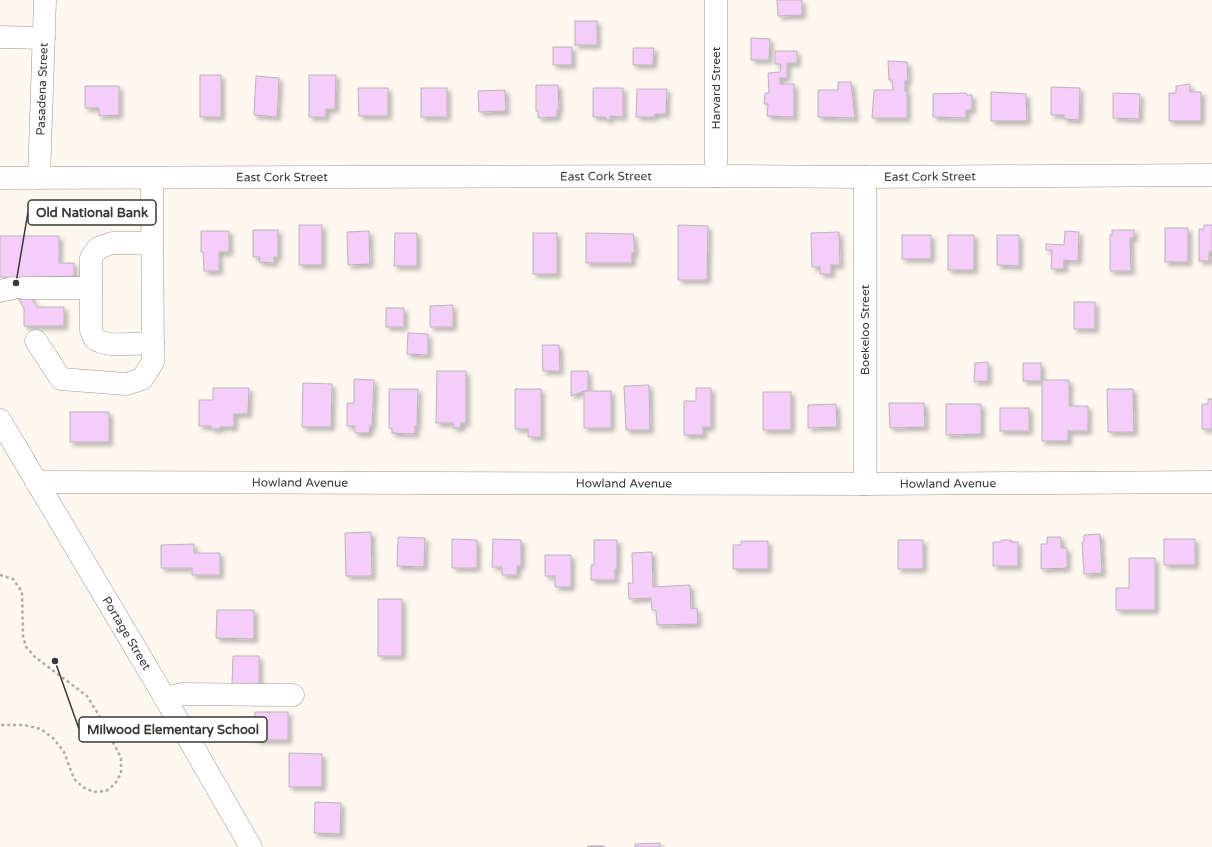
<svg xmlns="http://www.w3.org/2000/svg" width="1212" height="847" font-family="'Varela Round',sans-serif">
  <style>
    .building { fill: #f4cdf8; stroke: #bab4ba; filter: url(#shadow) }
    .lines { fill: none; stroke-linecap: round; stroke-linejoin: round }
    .minor-casing { stroke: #9b958f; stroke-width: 23 }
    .major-casing { stroke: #9b958f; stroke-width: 23 }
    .path { stroke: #afaba5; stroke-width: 2.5; stroke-dasharray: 3 3; stroke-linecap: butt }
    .minor { stroke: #fff; stroke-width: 22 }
    .major { stroke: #fff; stroke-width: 22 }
    .labels { text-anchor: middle; stroke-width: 3.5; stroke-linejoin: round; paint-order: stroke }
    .street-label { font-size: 12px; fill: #3a3835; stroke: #fff }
    .leader { fill: none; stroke: #3a3835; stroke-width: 1.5 }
    .callout-dot { fill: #3a3835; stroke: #fff; stroke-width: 1.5 }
    .callout { fill: #fff; stroke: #3a3835; stroke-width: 1.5 }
    .callout-label { font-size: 13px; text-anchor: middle; font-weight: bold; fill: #3a3835 }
  </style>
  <defs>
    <filter id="shadow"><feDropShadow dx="3.5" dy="3.5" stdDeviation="2" flood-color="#0004"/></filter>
  </defs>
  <rect width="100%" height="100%" fill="#fef8f1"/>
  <!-- building -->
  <g class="building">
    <path d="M777,0H802V15L778,16Z"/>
    <rect x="575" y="21" width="22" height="24"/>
    <path d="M751,38L770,39L769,60H751Z"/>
    <rect x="553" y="47" width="19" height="18"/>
    <path d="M633,48H654L653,65H633Z"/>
    <path d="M775,51H797V63H787V78H780V84H794V117L767,116L768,104H764L765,93H769L768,73L780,72L781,64H775Z"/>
    <path d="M888,61L907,62L908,81H905V91H907V118H872L874,90H893L892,80H889Z"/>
    <rect x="200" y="75" width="21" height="42"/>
    <path d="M309,75H336L335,109H326V117H309Z"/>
    <path d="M256,76L279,78L277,117L254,115Z"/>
    <path d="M838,82H851L855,118L818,117V90H838Z"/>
    <path d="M1190,84V92H1201V121H1169V93H1176V86Z"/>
    <path d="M536,85H558L559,110H557V117L538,118V111H536Z"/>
    <path d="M85,86H119V115L99,116V108H85Z"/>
    <path d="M1051,87L1080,88L1079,120L1064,119V115H1051Z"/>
    <path d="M358,88H388V116H359Z"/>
    <rect x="421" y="88" width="26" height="29"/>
    <path d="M593,88H623V117L610,116V120H606V117H593Z"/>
    <path d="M637,89H667L666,114H655V117H636Z"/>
    <path d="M505,90L506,111L479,112L478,91Z"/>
    <path d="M991,92L1026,94L1027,121H991Z"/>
    <path d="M966,93L967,95H972V110H966V118L933,117V94Z"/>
    <path d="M1113,93L1140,94L1139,119L1113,118Z"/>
    <rect x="299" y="225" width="23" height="40"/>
    <path d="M678,225L708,226L707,280H678Z"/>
    <path d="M1204,225H1212V252H1209V261H1199V229H1204Z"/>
    <rect x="1165" y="228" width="23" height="34"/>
    <path d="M253,230H278V257H274V263L259,262L260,257H253Z"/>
    <path d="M1112,230H1134V238H1130L1131,271H1110V235H1112Z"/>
    <path d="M201,231H229V252H219V271H204L203,252H201Z"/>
    <path d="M369,231L370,264L348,265L347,232Z"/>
    <path d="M1065,231L1079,232L1078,261L1064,260V269H1051L1052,250H1046V244L1064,245Z"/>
    <path d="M839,232L840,265H831V274H820V267H812L811,233Z"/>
    <path d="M395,233H417V266H394Z"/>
    <rect x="533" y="233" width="24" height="41"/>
    <path d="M586,233L633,234L635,253H632V263H586Z"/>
    <rect x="902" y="235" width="29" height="24"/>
    <rect x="948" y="235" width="26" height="35"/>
    <path d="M997,235H1019V266L997,265Z"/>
    <path d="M0,236H59V263H74V276L18,278L37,307H64V326H24V308L7,277H0Z"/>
    <rect x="1074" y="302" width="21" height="27"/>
    <path d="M453,305V327H430V306Z"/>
    <rect x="386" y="308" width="18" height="19"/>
    <path d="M408,333L428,334V355L407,354Z"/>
    <path d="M542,345H559L560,371H543Z"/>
    <path d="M988,362V381L974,382L975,363Z"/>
    <rect x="1023" y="363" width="18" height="18"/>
    <path d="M437,371H466V423H461V428H453V423H436Z"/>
    <path d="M571,371H588V391H584L571,396Z"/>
    <path d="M354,379L374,380L372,426H370L369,433H355V426H347V403H354Z"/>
    <path d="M1042,380H1069V406H1088V431H1068V441H1042Z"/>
    <path d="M303,383L332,384L331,427H302Z"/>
    <path d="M649,385L650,430H626L624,386Z"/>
    <path d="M213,388H249L248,414H234V427H220V429H211V426H199V400H213Z"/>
    <path d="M696,388H711V427H703V435H684V401H696Z"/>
    <path d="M389,389H418L417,427L415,426V434L392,433V429L389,428Z"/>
    <path d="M515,389H541V437H528V429H515Z"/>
    <path d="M1107,389H1133L1134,432H1108Z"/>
    <rect x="584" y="391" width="27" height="37"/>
    <rect x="763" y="392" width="28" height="38"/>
    <path d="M1208,399H1212V429H1202V404H1208Z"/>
    <path d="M889,403H924L925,427L890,428Z"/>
    <path d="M836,404L837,427L808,428V405Z"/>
    <path d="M946,404H981V434L946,435Z"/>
    <rect x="1000" y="408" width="29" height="23"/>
    <rect x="70" y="412" width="39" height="30"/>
    <path d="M371,532L372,576H346L345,533Z"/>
    <path d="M1100,534L1102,573L1084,574L1082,542L1084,541V535Z"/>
    <path d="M398,537L425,538L424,567L397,566Z"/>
    <path d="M1047,537H1061V548H1067V568L1041,569V544H1047Z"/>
    <path d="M452,539L477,540V568H452Z"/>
    <path d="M493,539L521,540V566H517V575H502V567H492Z"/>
    <rect x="1164" y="539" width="31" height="26"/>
    <path d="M594,540H617V570L615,569V580H591V565H594Z"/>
    <rect x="898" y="540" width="25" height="29"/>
    <path d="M1001,540H1011V542H1018V566H993V542H1001Z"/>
    <path d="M741,541H768V569H733V545H741Z"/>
    <path d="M194,544V553H220V575H192V568H161V545Z"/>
    <path d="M652,552L653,587L690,585L691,609L697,608L698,624L657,625L656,610H652L651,598L629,599L628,583H633L632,553Z"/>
    <path d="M545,555H571V587H555V576H545Z"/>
    <path d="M1129,558H1155V610H1116V588H1129Z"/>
    <rect x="378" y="599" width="24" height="57"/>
    <path d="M217,610H254V639L216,638Z"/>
    <path d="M233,656H259V685H232Z"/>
    <path d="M255,712H288V740H255V737H247V717H255Z"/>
    <path d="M289,753L322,754V787H289Z"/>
    <path d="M315,802L341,803L340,834L314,833Z"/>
    <path d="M660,843V847H635V844Z"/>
    <rect x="588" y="846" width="16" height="1"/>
  </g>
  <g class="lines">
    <defs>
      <g id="minor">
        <path d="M716,0V176"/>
        <path d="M0,37L44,38"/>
        <path d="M865,177V484"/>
        <path id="s1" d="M0,178L716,176L865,177L1212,175"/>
        <path id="s2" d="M39,178L45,0"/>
        <path d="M152,243H112L98,248L91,258V330C92,332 93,337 95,339C105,348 139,343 153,343"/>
        <path d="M24,288H91"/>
        <path d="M0,291L13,288"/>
        <path d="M36,341L61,379L126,384L142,379L153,362L152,178"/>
        <path id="s3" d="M36,482L865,484L1212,482"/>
        <path d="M165,698L183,694L293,695"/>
      </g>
      <g id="major">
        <path id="s4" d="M0,420L165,698L251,847"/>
      </g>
    </defs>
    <!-- minor casing -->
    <use href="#minor" class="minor-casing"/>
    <!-- major casing -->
    <use href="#major" class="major-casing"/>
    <!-- path -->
    <path class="path" d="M0,575L13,579L22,592L23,636L26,647L35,657L87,696L100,717L121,758V773L115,784L106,791L94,792L83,787L74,779L64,752L54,739L41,729L24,725H0"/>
    <!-- minor -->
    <use href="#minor" class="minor"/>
    <!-- major -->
    <use href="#major" class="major"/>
  </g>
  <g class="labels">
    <!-- street labels -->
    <g class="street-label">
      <text transform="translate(716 88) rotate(-90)" y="4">Harvard Street</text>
      <text dy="4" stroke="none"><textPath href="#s2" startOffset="89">Pasadena Street</textPath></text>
      <text dy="4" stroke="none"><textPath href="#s1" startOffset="606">East Cork Street</textPath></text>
      <text dy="4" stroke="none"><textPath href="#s1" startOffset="282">East Cork Street</textPath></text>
      <text dy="4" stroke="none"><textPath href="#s1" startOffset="930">East Cork Street</textPath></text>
      <text transform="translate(865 330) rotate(-90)" y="4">Boekeloo Street</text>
      <text dy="4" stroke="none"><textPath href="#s3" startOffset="264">Howland Avenue</textPath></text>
      <text dy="4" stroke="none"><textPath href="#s3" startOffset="588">Howland Avenue</textPath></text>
      <text dy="4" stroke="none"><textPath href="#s3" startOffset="912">Howland Avenue</textPath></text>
      <text dy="4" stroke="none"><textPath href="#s4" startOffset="248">Portage Street</textPath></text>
    </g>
  </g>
  <!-- callouts -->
  <path class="leader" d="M16 283L28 212M55 661L79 729"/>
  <g class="callout-dot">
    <circle cx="16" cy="283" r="4"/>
    <circle cx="55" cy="661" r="4"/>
  </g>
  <g class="callout">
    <rect x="28" y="200" width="128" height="25" rx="4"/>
    <rect x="79" y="717" width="188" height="25" rx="4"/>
  </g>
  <g class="callout-label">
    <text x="92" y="217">Old National Bank</text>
    <text x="173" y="734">Milwood Elementary School</text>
  </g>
</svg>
